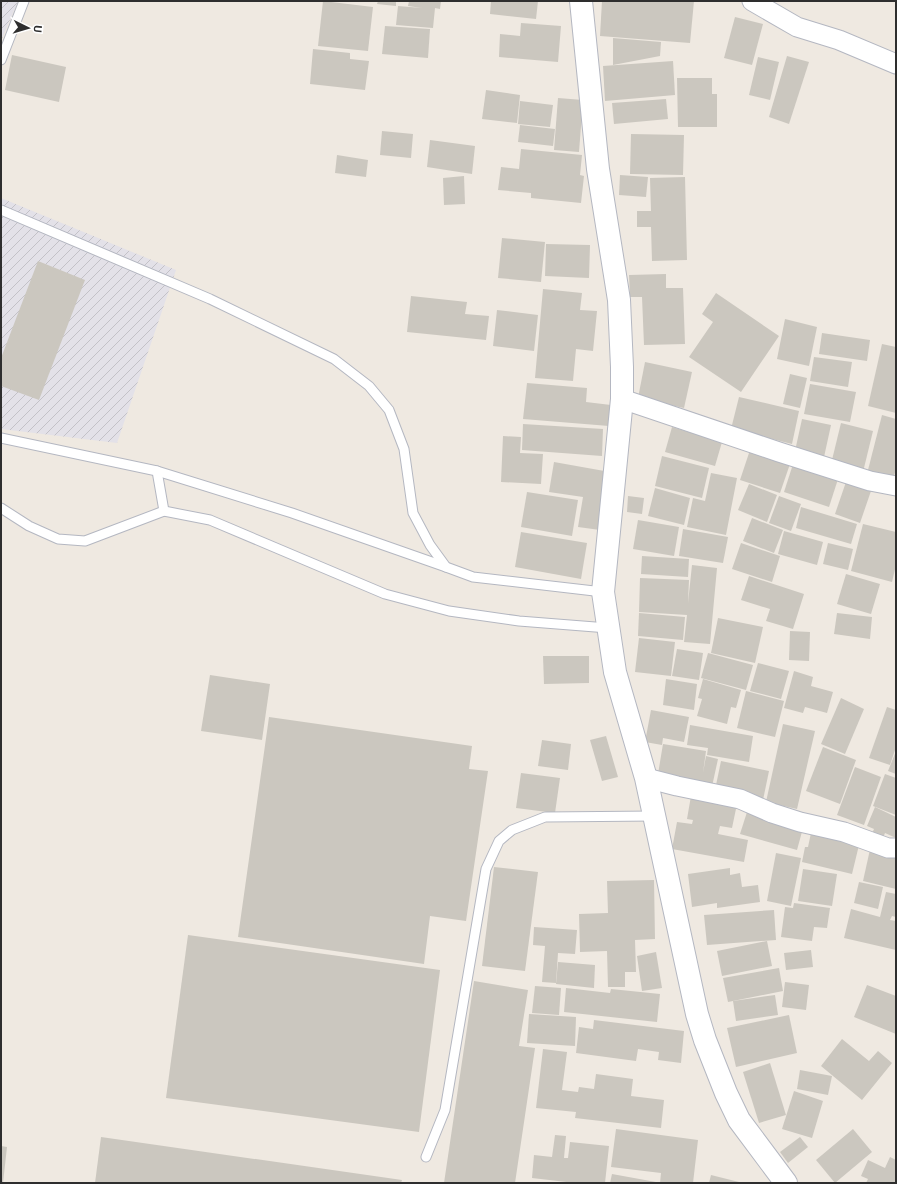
<svg xmlns="http://www.w3.org/2000/svg" width="897" height="1184" font-family="Roboto,sans-serif">
  <style>
    .industrial { fill: url(#industrial-furrows) }
    .building { fill: #cbc7bf }
    .lines { fill: none; stroke-linecap: round; stroke-linejoin: round }
    .lane-casing { stroke: #b4b7c1; stroke-width: 11 }
    .street-casing { stroke: #b4b7c1; stroke-width: 21 }
    .secondary-casing { stroke: #b4b7c1; stroke-width: 24 }
    .lane { stroke: #fff; stroke-width: 9 }
    .street { stroke: #fff; stroke-width: 19 }
    .secondary { stroke: #fff; stroke-width: 22 }
  </style>
  <defs>
    <pattern id="industrial-furrows" width="10" height="10" patternUnits="userSpaceOnUse"><rect width="10" height="10" fill="#e3e1e8"/><path d="M-1 1l2-2M0 10L10 0M9 11l2-2" fill="none" stroke="#c3c1c7"/></pattern>
  </defs>
  <rect width="100%" height="100%" fill="#efe9e1"/>
  <!-- industrial -->
  <g class="industrial">
    <path d="M1,1H18L1,41Z"/>
    <path d="M1,198L176,270L117,443L1,429Z"/>
  </g>
  <!-- building -->
  <g class="building">
    <path d="M323,1L373,7L368,51L318,46Z"/>
    <path d="M378,1H396V6L377,4Z"/>
    <path d="M409,1H441L440,9L435,8L433,28L396,25L398,6L422,8L408,6Z"/>
    <path d="M491,1H538L536,19L490,14Z"/>
    <path d="M602,1H694L690,43L600,36Z"/>
    <path d="M735,17L763,24L752,65L724,58Z"/>
    <path d="M521,23L561,26L558,62L499,57L500,34L520,36Z"/>
    <path d="M385,26L430,29L428,58L382,54Z"/>
    <path d="M613,38L661,42L660,56L613,65Z"/>
    <path d="M313,49L350,53V59L369,61L365,90L310,84Z"/>
    <path d="M12,55L66,67L59,102L5,90Z"/>
    <path d="M787,56L809,62L789,124L769,117Z"/>
    <path d="M758,57L779,62L770,100L749,95Z"/>
    <path d="M673,61L675,95L605,101L603,66Z"/>
    <path d="M677,78H712V94H717V127H678Z"/>
    <path d="M486,90L520,95L517,123L482,119Z"/>
    <path d="M558,98L583,100L579,152L554,150Z"/>
    <path d="M666,99L668,119L614,124L612,103Z"/>
    <path d="M520,101L553,105L550,127L518,124Z"/>
    <path d="M520,125L555,129L553,146L518,142Z"/>
    <path d="M382,131L413,134L411,158L380,155Z"/>
    <path d="M631,134L684,135L683,175L630,174Z"/>
    <path d="M430,140L475,146L472,174L427,167Z"/>
    <path d="M521,149L582,155L580,175L584,176L581,203L531,198V193L498,190L501,167L519,169Z"/>
    <path d="M337,155L368,160L366,177L335,173Z"/>
    <path d="M620,175L648,177L646,197L619,195Z"/>
    <path d="M464,176L465,204L444,205L443,178Z"/>
    <path d="M685,177L687,260L652,261L651,227H637V211H651L650,178Z"/>
    <path d="M502,238L545,242L541,282L498,278Z"/>
    <path d="M546,244L590,245L589,278L545,276Z"/>
    <path d="M38,261L85,280L39,400L1,386V358Z"/>
    <path d="M666,274V288H683L685,344L644,345L642,297H630L629,275Z"/>
    <path d="M543,289L582,293L580,310L597,311L593,351L576,349L573,381L535,378Z"/>
    <path d="M716,293L779,336L741,392L689,357L713,322L702,314Z"/>
    <path d="M411,296L467,302L465,314L489,316L486,340L407,332Z"/>
    <path d="M497,310L538,315L534,351L493,346Z"/>
    <path d="M785,319L817,327L809,366L777,359Z"/>
    <path d="M822,333L870,340L867,361L819,354Z"/>
    <path d="M882,344L896,347V413L868,406Z"/>
    <path d="M814,357L852,362L848,387L810,381Z"/>
    <path d="M645,362L692,372L684,408L638,398Z"/>
    <path d="M790,374L807,378L800,408L783,404Z"/>
    <path d="M527,383L587,388L586,402L611,405L609,426L523,419Z"/>
    <path d="M810,384L856,392L850,422L804,414Z"/>
    <path d="M739,397L799,411L792,444L731,429Z"/>
    <path d="M882,415L896,419V468L893,481L867,474Z"/>
    <path d="M802,419L831,425L824,457L795,451Z"/>
    <path d="M841,423L873,431L863,472L831,464Z"/>
    <path d="M523,424L603,429L602,456L522,450Z"/>
    <path d="M672,427L722,442L715,466L665,452Z"/>
    <path d="M503,436L521,437L520,453L543,454L541,484L501,482Z"/>
    <path d="M751,447L791,461L780,493L740,480Z"/>
    <path d="M662,456L709,468L702,498L655,486Z"/>
    <path d="M794,461L839,476L829,507L784,492Z"/>
    <path d="M554,462L610,472L600,530L578,527L583,497L549,492Z"/>
    <path d="M711,473L737,478L726,535L687,527L693,498L705,501Z"/>
    <path d="M847,479L872,488L860,523L835,514Z"/>
    <path d="M749,484L777,495L767,522L738,510Z"/>
    <path d="M655,488L690,498L684,525L648,516Z"/>
    <path d="M527,492L578,500L572,536L521,527Z"/>
    <path d="M628,496L644,498L642,514L627,512Z"/>
    <path d="M779,496L801,504L791,531L769,523Z"/>
    <path d="M801,507L857,524L851,544L796,528Z"/>
    <path d="M752,518L783,530L774,553L743,541Z"/>
    <path d="M638,520L679,527L674,556L633,549Z"/>
    <path d="M863,524L896,532V565L892,582L851,571Z"/>
    <path d="M683,529L728,537L723,563L679,556Z"/>
    <path d="M784,531L823,542L817,565L778,554Z"/>
    <path d="M521,532L587,543L581,579L515,567Z"/>
    <path d="M741,543L780,556L772,582L732,569Z"/>
    <path d="M828,543L853,549L848,570L823,564Z"/>
    <path d="M642,556L689,559L688,577L641,574Z"/>
    <path d="M692,565L717,568L710,644L684,642L687,615L639,612L640,578L689,580L688,603Z"/>
    <path d="M846,574L880,584L871,614L837,604Z"/>
    <path d="M749,576L804,594L793,629L766,621L770,609L741,600Z"/>
    <path d="M639,613L685,617L683,640L638,636Z"/>
    <path d="M837,613L872,617L870,639L834,634Z"/>
    <path d="M718,618L763,627L755,663L711,653Z"/>
    <path d="M790,631L810,632L809,661L789,660Z"/>
    <path d="M639,638L675,642L671,676L635,672Z"/>
    <path d="M677,649L703,653L699,680L672,676Z"/>
    <path d="M708,653L753,665L746,690L701,678Z"/>
    <path d="M543,656H589V683L544,684Z"/>
    <path d="M758,663L789,671L781,699L750,691Z"/>
    <path d="M794,671L813,677L811,686L833,692L827,713L805,707L803,713L784,708Z"/>
    <path d="M210,675L270,684L262,740L201,731Z"/>
    <path d="M666,679L697,684L694,710L663,705Z"/>
    <path d="M703,679L741,690L736,708L731,707L727,724L697,716L702,699L698,698Z"/>
    <path d="M746,691L784,701L775,737L737,728Z"/>
    <path d="M841,698L864,709L845,754L821,744Z"/>
    <path d="M887,707L896,710V747L890,765L869,758Z"/>
    <path d="M651,710L689,717L684,742L663,738L662,745L645,742Z"/>
    <path d="M269,717L472,746L469,769L488,771L466,921L430,916L424,964L238,937Z"/>
    <path d="M783,724L815,731L797,809L766,802Z"/>
    <path d="M690,725L753,736L749,762L707,755L708,748L687,745Z"/>
    <path d="M606,736L618,777L602,781L590,740Z"/>
    <path d="M542,740L571,744L568,770L538,766Z"/>
    <path d="M663,744L706,751L703,773L706,756L718,759L711,791L658,774Z"/>
    <path d="M823,747L856,760L840,804L806,791Z"/>
    <path d="M896,751V774L888,771Z"/>
    <path d="M721,761L769,771L763,800L715,790Z"/>
    <path d="M855,767L881,777L864,825L837,815Z"/>
    <path d="M521,773L560,778L555,813L516,808Z"/>
    <path d="M885,774L896,778V815L873,806Z"/>
    <path d="M691,796L737,804L732,828L720,826L718,834L748,840L744,862L672,849L677,822L692,824L693,820L687,819Z"/>
    <path d="M875,807L896,817V838L885,833L881,843L870,838L874,829L867,826Z"/>
    <path d="M747,812L803,828L797,850L740,834Z"/>
    <path d="M811,833L859,845L852,874L802,862L805,847H808Z"/>
    <path d="M871,845L896,851V889L863,881Z"/>
    <path d="M776,853L801,858L791,906L767,901Z"/>
    <path d="M494,867L538,872L525,971L482,966Z"/>
    <path d="M730,868V875L740,873L742,887L758,885L760,902L717,908V903L692,907L688,874Z"/>
    <path d="M803,869L837,874L832,906L798,901Z"/>
    <path d="M654,880L655,939L635,940L636,972H625V987H608L607,951L580,952L579,914L608,913L607,881Z"/>
    <path d="M859,882L883,887L878,909L854,903Z"/>
    <path d="M886,892L896,894V917L892,916L890,920L896,921V950L844,938L851,909L880,917Z"/>
    <path d="M794,903L830,908L827,928L814,927L812,941L781,937L785,907L793,908Z"/>
    <path d="M774,910L776,940L707,945L704,915Z"/>
    <path d="M534,927L577,930L575,954L558,953L556,983L542,982L545,946L533,945Z"/>
    <path d="M188,935L440,970L419,1132L166,1098Z"/>
    <path d="M767,941L772,966L722,976L717,951Z"/>
    <path d="M811,950L813,967L786,970L784,953Z"/>
    <path d="M656,952L662,988L642,991L637,956Z"/>
    <path d="M558,962L595,965L594,988L556,984Z"/>
    <path d="M779,968L783,991L728,1002L723,978Z"/>
    <path d="M474,981L528,990L519,1046L535,1048L515,1183H444Z"/>
    <path d="M785,982L809,985L806,1010L782,1007Z"/>
    <path d="M867,985L896,996V1034L854,1017Z"/>
    <path d="M535,986L561,988L559,1015L532,1013Z"/>
    <path d="M566,988L610,993L611,989L660,994L657,1022L564,1012Z"/>
    <path d="M775,995L778,1015L736,1021L733,1001Z"/>
    <path d="M529,1014L576,1017L575,1046L527,1043Z"/>
    <path d="M789,1015L797,1053L736,1067L727,1028Z"/>
    <path d="M594,1020L684,1031L681,1063L658,1060L659,1052L638,1049L636,1061L576,1053L579,1027L593,1029Z"/>
    <path d="M842,1039L869,1061L878,1051L892,1063L862,1100L821,1066Z"/>
    <path d="M543,1049L567,1052L562,1090L578,1092L579,1087L594,1089L596,1074L633,1079L631,1096L664,1100L661,1128L575,1118L576,1112L536,1108Z"/>
    <path d="M770,1063L786,1115L759,1123L743,1072Z"/>
    <path d="M800,1070L832,1076L828,1095L797,1089Z"/>
    <path d="M794,1091L823,1101L812,1138L782,1129Z"/>
    <path d="M616,1129L698,1140L693,1183H660L661,1173L611,1167Z"/>
    <path d="M853,1129L872,1152L835,1183L816,1160Z"/>
    <path d="M555,1135L566,1136L564,1158H568L570,1142L609,1146L605,1183H575L532,1178L534,1155L552,1157Z"/>
    <path d="M101,1137L402,1180L401,1183H95Z"/>
    <path d="M800,1137L808,1147L788,1163L780,1152Z"/>
    <path d="M1,1146L7,1147L3,1183H1Z"/>
    <path d="M890,1157L896,1160V1183H866L868,1179L861,1176L868,1160L885,1168Z"/>
    <path d="M612,1174L656,1182V1183H610Z"/>
    <path d="M711,1175L739,1182V1183H709Z"/>
  </g>
  <g class="lines">
    <defs>
      <g id="lane">
        <path d="M1,60L24,1"/>
        <path d="M1,210L210,299L334,359L369,386L389,410L404,449L413,513L430,545L446,567L473,577L603,592"/>
        <path d="M1,438L157,471L292,513L446,567"/>
        <path d="M157,471L164,511"/>
        <path d="M1,508L29,526L58,539L85,541L164,511L210,520L385,594L449,611L519,621L608,628"/>
        <path d="M426,1157L445,1110L486,869L499,841L512,830L545,817L655,816"/>
      </g>
      <g id="street">
        <path d="M752,1L797,27L839,40L896,64"/>
        <path d="M622,399L779,452L870,481L896,486"/>
        <path d="M646,778L677,786L740,799L772,813L800,822L844,832L888,848H896"/>
      </g>
      <path id="secondary" d="M581,1L598,169L619,300L622,367V399L603,592L615,672L646,778L697,1014L705,1040L726,1093L739,1120L786,1183"/>
    </defs>
    <!-- lane casing -->
    <use href="#lane" class="lane-casing"/>
    <!-- street casing -->
    <use href="#street" class="street-casing"/>
    <!-- secondary casing -->
    <use href="#secondary" class="secondary-casing"/>
    <!-- lane -->
    <use href="#lane" class="lane"/>
    <!-- street -->
    <use href="#street" class="street"/>
    <!-- secondary -->
    <use href="#secondary" class="secondary"/>
  </g>
  <!-- border -->
  <rect width="897" height="1184" fill="none" stroke="#2e2e2e" stroke-width="4"/>
  <!-- north arrow -->
  <g transform="translate(28 28) rotate(95)" stroke="#ffffff" stroke-width="3" paint-order="stroke">
  <path d="M0-3L7 15L0 10L-7 15Z" fill="#2e2e2e"/>
  <text y="-6" font-size="11" font-weight="bold" text-anchor="middle" fill="#2e2e2e">U</text>
  </g>
</svg>
